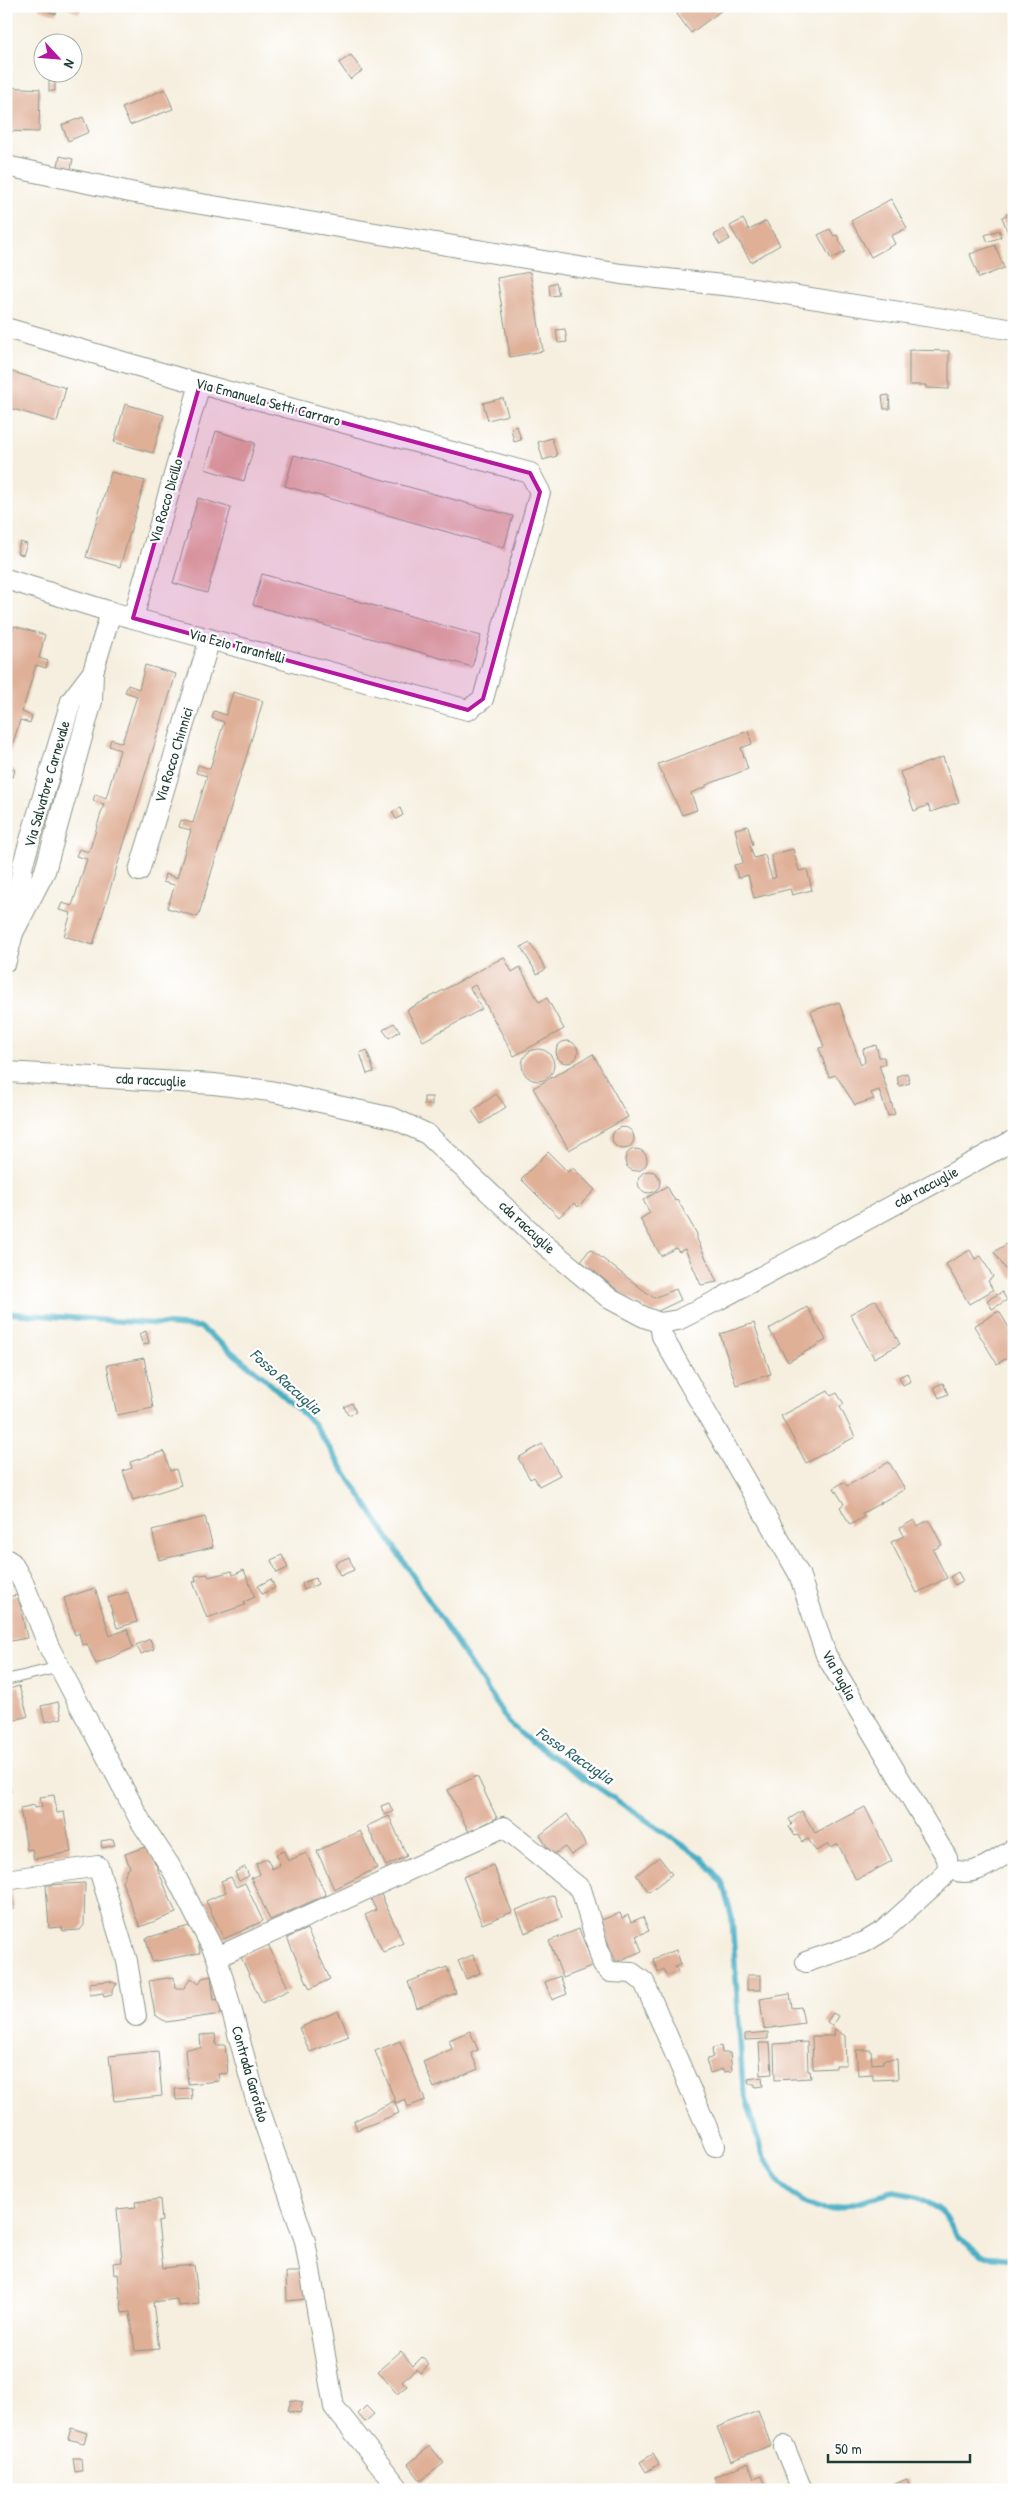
<svg xmlns="http://www.w3.org/2000/svg" width="1020" height="2496" font-family="'Patrick Hand',sans-serif">
  <style>
    .lines { fill: none; stroke-linecap: round; stroke-linejoin: round }
    .stream { stroke: #46aec5; stroke-width: 5.5 }
    .building { fill: #dfaf96 }
    .service-casing { stroke: #8a968a; stroke-width: 12 }
    .minor-casing { stroke: #8a968a; stroke-width: 22 }
    .service { stroke: #fff; stroke-width: 10 }
    .minor { stroke: #fff; stroke-width: 20 }
    .marked { fill: #b5179e; fill-opacity: 0.2; stroke: #b5179e; stroke-width: 4; stroke-linejoin: round }
    .labels { text-anchor: middle; stroke-width: 4.5; stroke-linejoin: round; paint-order: stroke }
    .street-label { font-size: 15px; fill: #1f3d34; stroke: #fff }
    .water-label { font-size: 16px; font-style: italic; fill: #2d6567; stroke: #fff }
  </style>
  <rect width="100%" height="100%" fill="#fff"/>
  <filter id="ink" filterUnits="userSpaceOnUse"><feTurbulence type="fractalNoise" baseFrequency=".02" numOctaves="2"/><feDisplacementMap in="SourceGraphic" scale="10" xChannelSelector="R" yChannelSelector="G"/><feConvolveMatrix kernelMatrix="1 2 1 2 8 2 1 2 1" color-interpolation-filters="sRGB"/></filter>
  <filter id="wash" filterUnits="userSpaceOnUse"><feTurbulence type="fractalNoise" baseFrequency=".0096" numOctaves="4" result="noise"/><feDisplacementMap in="SourceGraphic" scale="20" xChannelSelector="R" yChannelSelector="G"/><feGaussianBlur stdDeviation="1.12" result="paint"/><feColorMatrix in="noise" values="0 0 0 0 0 0 0 0 0 0 0 0 0 0 0 0 0 1.4 0 .05"/><feComposite in="paint" operator="in"/></filter>
  <g filter="url(#wash)">
    <rect width="100%" height="100%" fill="#f6efdf"/>
    <g class="lines">
      <!-- stream -->
      <path class="stream" d="M6,1313L200,1327L262,1376L313,1423L509,1723L528,1740L702,1858L722,1882L732,1918L743,2087L761,2150L781,2185L804,2203L816,2208L830,2209L894,2192L916,2196L941,2210L957,2236L983,2256L1014,2259"/>
    </g>
    <g id="blocks">
      <!-- building -->
      <g class="building">
        <path d="M40,6H58L56,14L39,9Z"/>
        <path d="M59,6H81L79,13Z"/>
        <path d="M688,6H719L722,10L691,33L677,14Z"/>
        <path d="M351,55L362,71L350,79L339,63Z"/>
        <rect x="49" y="80" width="6" height="11"/>
        <path d="M6,87L40,89L39,132L6,131Z"/>
        <path d="M165,89L173,109L130,125L122,108Z"/>
        <path d="M83,117L89,132L68,141L62,125Z"/>
        <path d="M60,156L73,159L70,174L57,171Z"/>
        <path d="M891,199L907,228L891,236L895,244L871,257L851,221Z"/>
        <path d="M1013,212L1014,231L1008,233L1002,217Z"/>
        <path d="M743,219L749,230L766,221L780,245L751,262L730,226Z"/>
        <path d="M724,229L730,239L720,245L714,235Z"/>
        <path d="M830,229L834,236L837,235L845,252L831,259L818,235Z"/>
        <path d="M999,230L1001,237L988,242L985,235Z"/>
        <path d="M995,245L1004,268L979,278L970,254Z"/>
        <path d="M530,272L543,351L510,357L497,278Z"/>
        <path d="M556,282L559,295L550,296L549,285Z"/>
        <path d="M565,329L567,342L558,343L556,330Z"/>
        <path d="M909,350L949,351V389L926,388V385H909Z"/>
        <path d="M6,370L66,388L57,422L6,407Z"/>
        <path d="M889,395L890,409H884L882,396Z"/>
        <path d="M503,398L508,415L488,420L483,403Z"/>
        <path d="M125,404L164,415L153,453L114,442Z"/>
        <path d="M517,426L521,440L514,442L511,428Z"/>
        <path d="M216,431L255,443L244,481L205,469Z"/>
        <path d="M552,438L557,456L543,460L538,442Z"/>
        <path d="M294,455L513,516L504,548L285,486Z"/>
        <path d="M111,472L145,481L120,567L86,557Z"/>
        <path d="M198,498L231,508L207,593L173,583Z"/>
        <path d="M20,542L27,544L23,555L17,553Z"/>
        <path d="M262,574L481,636L472,667L253,605Z"/>
        <path d="M14,626L45,635L39,658L48,661L46,668L36,665L22,712L32,716L30,723L20,720L7,763L6,653Z"/>
        <path d="M145,665L176,674L93,945L64,936L71,913L59,910L62,903L72,906L87,859L76,856L79,849L89,852L104,804L93,801L95,794L106,798L120,750L109,746L111,739L122,743L137,696L125,692L128,685L139,689Z"/>
        <path d="M233,692L263,701L198,917L167,908L175,885L163,882L165,874L177,878L191,830L179,827L181,820L193,823L207,776L196,773L198,765L210,769L224,722L212,718L214,711L226,715Z"/>
        <path d="M748,731L752,744L741,748L748,769L706,785V787L691,793L697,810L682,815L658,764Z"/>
        <path d="M943,757L959,802L931,812L928,805L914,811L900,772Z"/>
        <path d="M6,767L15,770L13,777L6,775Z"/>
        <path d="M400,808L403,815L396,819L392,812Z"/>
        <path d="M748,826L753,845L750,846L754,858L765,855L772,879L776,877L771,855L793,849L799,871L807,869L812,890L792,895L790,889L754,898L748,875L738,878L734,865L743,863L735,829Z"/>
        <path d="M530,943L546,969L537,974L521,947Z"/>
        <path d="M504,957L512,972L520,967L539,1002L547,998L564,1029L514,1056L475,985L470,988L482,1009L423,1041L407,1010Z"/>
        <path d="M839,1002L861,1065L865,1062L863,1049L876,1045L879,1057H884L885,1064L879,1065L895,1114L888,1116L879,1090L871,1093L874,1099L855,1105L836,1075L829,1077L819,1048L824,1047L811,1011Z"/>
        <path d="M394,1023L400,1031L389,1038L383,1030Z"/>
        <circle cx="567" cy="1052" r="11"/>
        <circle cx="538" cy="1065" r="16"/>
        <path d="M367,1050L374,1072L367,1074L360,1053Z"/>
        <path d="M593,1054L628,1117L569,1150L533,1088Z"/>
        <path d="M907,1073L910,1083L899,1086L897,1076Z"/>
        <path d="M496,1094L506,1107L481,1124L472,1111Z"/>
        <rect x="424" y="1097" width="8" height="8"/>
        <circle cx="623" cy="1138" r="11"/>
        <circle cx="636" cy="1160" r="11"/>
        <path d="M548,1152L568,1172L573,1168L595,1190L578,1207L574,1203L559,1217L521,1179Z"/>
        <circle cx="649" cy="1182" r="11"/>
        <path d="M667,1186L675,1201L677,1199L697,1234V1239L717,1282L701,1285L685,1249L679,1252L676,1248L661,1256L640,1219L650,1213L643,1200Z"/>
        <path d="M1014,1239V1278L1012,1279L994,1252Z"/>
        <path d="M590,1249L654,1298L676,1289L681,1300L654,1313L626,1297L581,1261Z"/>
        <path d="M970,1250L975,1259L981,1256L993,1277L988,1281L993,1290L969,1304L946,1264Z"/>
        <path d="M1002,1292L1007,1300L992,1309L987,1300Z"/>
        <path d="M876,1300L900,1344L874,1358L850,1314Z"/>
        <path d="M807,1307L826,1340L788,1362L769,1329Z"/>
        <path d="M999,1311L1014,1336V1354L997,1364L974,1326Z"/>
        <path d="M754,1323L771,1374L736,1385L720,1334Z"/>
        <path d="M146,1331L149,1343L143,1345L139,1334Z"/>
        <path d="M144,1358L153,1408L117,1415L107,1365Z"/>
        <path d="M907,1373L911,1381L903,1385L899,1377Z"/>
        <path d="M943,1383L948,1394L939,1398L934,1387Z"/>
        <path d="M828,1391L831,1396L837,1393L844,1404L840,1407L855,1437L806,1463L781,1416Z"/>
        <path d="M352,1403L356,1412L348,1415L344,1407Z"/>
        <path d="M542,1444L560,1475L539,1486L534,1477L530,1479L518,1458Z"/>
        <path d="M164,1451L170,1471L176,1469L181,1485L133,1500L123,1471L132,1468L130,1462Z"/>
        <path d="M889,1462L905,1489L861,1514L865,1516L850,1525L840,1507L844,1504L834,1488L843,1482L847,1486Z"/>
        <path d="M205,1517L213,1547L159,1560L152,1530Z"/>
        <path d="M914,1520L917,1526L929,1520L942,1545L933,1550L947,1578L917,1593L891,1542L904,1536L900,1528Z"/>
        <path d="M282,1555L288,1568L277,1573L271,1560Z"/>
        <path d="M349,1557L354,1570L340,1576L335,1563Z"/>
        <path d="M244,1570L255,1597L244,1602L245,1605L207,1618L193,1582L196,1581L195,1576L207,1574L209,1577L232,1571L233,1575Z"/>
        <path d="M958,1572L963,1581L955,1585L950,1577Z"/>
        <path d="M316,1578L318,1584L304,1590L302,1583Z"/>
        <path d="M271,1579L275,1588L262,1594L258,1586Z"/>
        <path d="M95,1588L110,1636L127,1629L133,1648L96,1664L87,1644L82,1645L79,1633L75,1635L64,1598Z"/>
        <path d="M128,1592L137,1622L117,1628L108,1598Z"/>
        <path d="M18,1595L27,1638L6,1642V1597Z"/>
        <path d="M150,1639L154,1649L141,1654L136,1645Z"/>
        <path d="M19,1686L28,1716L6,1723V1690Z"/>
        <path d="M58,1702L62,1718L45,1722L41,1706Z"/>
        <path d="M6,1771L11,1792L6,1793Z"/>
        <path d="M477,1776L497,1818L469,1832L448,1790Z"/>
        <path d="M54,1795L57,1813L64,1812L71,1852L34,1859L32,1849L27,1850L20,1808L35,1805V1808L42,1807L40,1797Z"/>
        <path d="M389,1803L393,1812L384,1815L381,1806Z"/>
        <path d="M865,1807L892,1861L856,1880L838,1844L831,1848L829,1844L816,1851L808,1839L802,1842L798,1835L795,1836L789,1827L792,1824L789,1819L802,1811L815,1833Z"/>
        <path d="M567,1814L586,1845L571,1855L565,1847L552,1855L540,1835Z"/>
        <path d="M389,1816L407,1856L386,1866L367,1826Z"/>
        <path d="M360,1831L377,1868L334,1889L317,1851Z"/>
        <path d="M113,1839L115,1845L102,1848L101,1841Z"/>
        <path d="M148,1846L176,1913L140,1927L122,1882L127,1870L130,1868L125,1854Z"/>
        <path d="M284,1851L288,1861L306,1853L326,1895L270,1920L251,1878L260,1874L256,1864L267,1858L272,1869L280,1865L276,1854Z"/>
        <path d="M659,1857L672,1874L649,1892L636,1875Z"/>
        <path d="M493,1865L512,1912L482,1924L463,1877Z"/>
        <path d="M245,1867L249,1876L239,1881L235,1872Z"/>
        <path d="M231,1877L236,1887L245,1883L263,1921L224,1939L206,1901L226,1892L221,1881Z"/>
        <path d="M85,1883L84,1925L80,1930L63,1931L62,1927L49,1928L46,1885Z"/>
        <path d="M6,1886H11L14,1909L6,1910Z"/>
        <path d="M380,1892L403,1943L383,1952L365,1915L376,1910L370,1897Z"/>
        <path d="M554,1895L562,1918L525,1933L516,1910Z"/>
        <path d="M620,1913L622,1918L628,1915L631,1922L643,1917L649,1931L636,1936L642,1951L616,1962L599,1921Z"/>
        <path d="M189,1926L197,1937L200,1953L152,1962L146,1938Z"/>
        <path d="M307,1929L330,1979L310,1989L287,1938Z"/>
        <path d="M579,1929L594,1966L563,1978L549,1941Z"/>
        <path d="M268,1944L289,1990L262,2003L241,1957Z"/>
        <path d="M676,1950L681,1964L675,1967L678,1971L667,1976L664,1969L658,1972L653,1959Z"/>
        <path d="M473,1955L480,1973L466,1979L458,1961Z"/>
        <path d="M447,1967L456,1993L417,2008L408,1982Z"/>
        <rect x="747" y="1975" width="14" height="15"/>
        <path d="M211,1976L214,2000L219,1999L221,2014L166,2022L155,2015L149,1981L174,1977L175,1988H184L191,1978L199,1984L202,1978Z"/>
        <path d="M560,1976L567,1994L552,2000L545,1982Z"/>
        <path d="M109,1981L117,1984L112,1990V1995L104,1997L103,1993L90,1995L89,1983Z"/>
        <path d="M790,1994L792,2008L801,2007L804,2023L764,2029L760,1999Z"/>
        <path d="M338,2011L349,2036L310,2052L299,2028Z"/>
        <path d="M833,2013L838,2016L832,2026L827,2022Z"/>
        <path d="M835,2029L845,2036L846,2065H836V2068L813,2069L812,2036H834Z"/>
        <path d="M470,2031L478,2050L471,2053L478,2069L434,2088L423,2062L452,2049L449,2040Z"/>
        <path d="M768,2032V2039L745,2040V2034Z"/>
        <path d="M215,2034L216,2045H225L228,2073L218,2074L219,2081L188,2084L185,2049L201,2048L200,2035Z"/>
        <path d="M400,2041L425,2100L408,2107L405,2099L396,2103L375,2051Z"/>
        <path d="M807,2042L808,2071H810L811,2078L775,2080L774,2044Z"/>
        <path d="M759,2043H770L772,2074L761,2075Z"/>
        <path d="M721,2046L722,2053H730L732,2071L724,2072L723,2069L710,2073L706,2060L713,2057L712,2048Z"/>
        <path d="M856,2050H871L872,2064L883,2063V2060L897,2059L898,2079L873,2080V2074L858,2075Z"/>
        <path d="M158,2051L162,2096L114,2101L109,2056Z"/>
        <path d="M762,2077L763,2086L755,2087V2084H749L748,2079Z"/>
        <path d="M191,2088L192,2099L176,2100L175,2089Z"/>
        <path d="M394,2101L399,2113L357,2130L354,2121Z"/>
        <path d="M160,2199L162,2221L158,2222L163,2268L194,2265L199,2304L178,2306L177,2299L153,2302L159,2349L135,2351L130,2312L122,2313L118,2274L114,2275L113,2263L122,2262L117,2209L136,2207L135,2202Z"/>
        <path d="M286,2272H306V2299L287,2301Z"/>
        <path d="M401,2351L413,2366L422,2357L429,2365L420,2373L416,2369L402,2381L407,2386L397,2394L378,2371Z"/>
        <path d="M291,2400L303,2402L300,2413L288,2411Z"/>
        <path d="M366,2406L374,2414L365,2422L358,2414Z"/>
        <path d="M758,2411L771,2445L731,2461L717,2427Z"/>
        <path d="M71,2428L87,2433L84,2443L68,2439Z"/>
        <path d="M430,2446L444,2463L421,2481L408,2464Z"/>
        <path d="M653,2454L659,2464L646,2472L640,2462Z"/>
        <path d="M73,2458H81L82,2471L75,2472Z"/>
        <path d="M748,2463L754,2479L762,2476L767,2490H720L714,2477Z"/>
        <path d="M907,2479L912,2490H880Z"/>
      </g>
    </g>
  </g>
  <g filter="url(#ink)">
    <use href="#blocks" fill-opacity="0" stroke="#8a968a" stroke-width="1"/>
    <g class="lines">
      <defs>
        <path id="service" d="M6,1680L60,1667"/>
        <g id="minor">
          <path d="M6,166L135,193L621,274L741,287L1014,330"/>
          <path d="M6,328L200,384L530,473L540,492L483,699L468,710L111,612L6,579"/>
          <path d="M133,618L200,384"/>
          <path d="M139,871L210,639"/>
          <path d="M13,933L45,871L92,701L93,672L111,612"/>
          <path d="M6,961L13,933L23,864L71,701L93,672"/>
          <path d="M6,1072L214,1084L270,1091L393,1118L427,1134L545,1245L610,1299L644,1317L660,1323L678,1320L718,1300L1014,1140"/>
          <path d="M660,1323L662,1336L799,1574L826,1655L947,1858L948,1868L942,1878L883,1931L865,1942L806,1962"/>
          <path d="M6,1559L12,1563L23,1582L49,1647L141,1822L172,1869L217,1957L255,2096L305,2241L334,2407L400,2490"/>
          <path d="M948,1868C974,1880 991,1862 1014,1849"/>
          <path d="M6,1880L98,1866L127,1961L136,2016"/>
          <path d="M217,1957L504,1827L581,1889L603,1965L610,1972L632,1973L644,1982L715,2146"/>
          <path d="M784,2446L802,2490"/>
        </g>
      </defs>
      <!-- service casing -->
      <use href="#service" class="service-casing"/>
      <!-- minor casing -->
      <use href="#minor" class="minor-casing"/>
      <!-- service -->
      <use href="#service" class="service"/>
      <!-- minor -->
      <use href="#minor" class="minor"/>
    </g>
  </g>
  <!-- marked area -->
  <path class="marked" d="M200,384L530,473L540,492L483,699L468,710L133,618Z"/>
  <g class="labels">
    <!-- street labels -->
    <g class="street-label">
      <text transform="translate(268 402) rotate(15)" y="5">Via Emanuela Setti Carraro</text>
      <text transform="translate(166 501) rotate(-74)" y="5">Via Rocco Dicillo</text>
      <text transform="translate(237 646) rotate(15)" y="5">Via Ezio Tarantelli</text>
      <text transform="translate(174 755) rotate(-73)" y="5">Via Rocco Chinnici</text>
      <text transform="translate(47 784) rotate(-74)" y="5">Via Salvatore Carnevale</text>
      <text transform="translate(151 1080) rotate(3)" y="5">cda raccuglie</text>
      <text transform="translate(926 1187) rotate(-28)" y="5">cda raccuglie</text>
      <text transform="translate(527 1227) rotate(43)" y="5">cda raccuglie</text>
      <text transform="translate(839 1675) rotate(61)" y="5">Via Puglia</text>
      <text transform="translate(250 2074) rotate(74)" y="5">Contrada Garofalo</text>
    </g>
    <!-- water labels -->
    <g class="water-label">
      <text transform="translate(286 1381) rotate(42)" y="6">Fosso Raccuglia</text>
      <text transform="translate(575 1755) rotate(34)" y="6">Fosso Raccuglia</text>
    </g>
  </g>
  <!-- margin -->
  <rect width="1020" height="2496" fill="none" stroke="#fff" stroke-width="25"/>
  <!-- north arrow -->
  <g transform="translate(58 58) rotate(116)"><circle r="24" fill="#ffffff" stroke="#a5b1ae"/>
  <path d="M0-4L9 19L0 12L-9 19Z" fill="#b5179e"/>
  <text y="-8" font-size="14" font-weight="bold" text-anchor="middle" fill="#1f3d34">N</text>
  </g>
  <!-- scale -->
  <path d="M828 2454v8h142v-8" fill="none" stroke="#1f3d34" stroke-width="2.5"/>
  <text x="835" y="2454" font-size="15" fill="#1f3d34" stroke="#ffffff" stroke-width="4" paint-order="stroke">50 m</text>
</svg>
